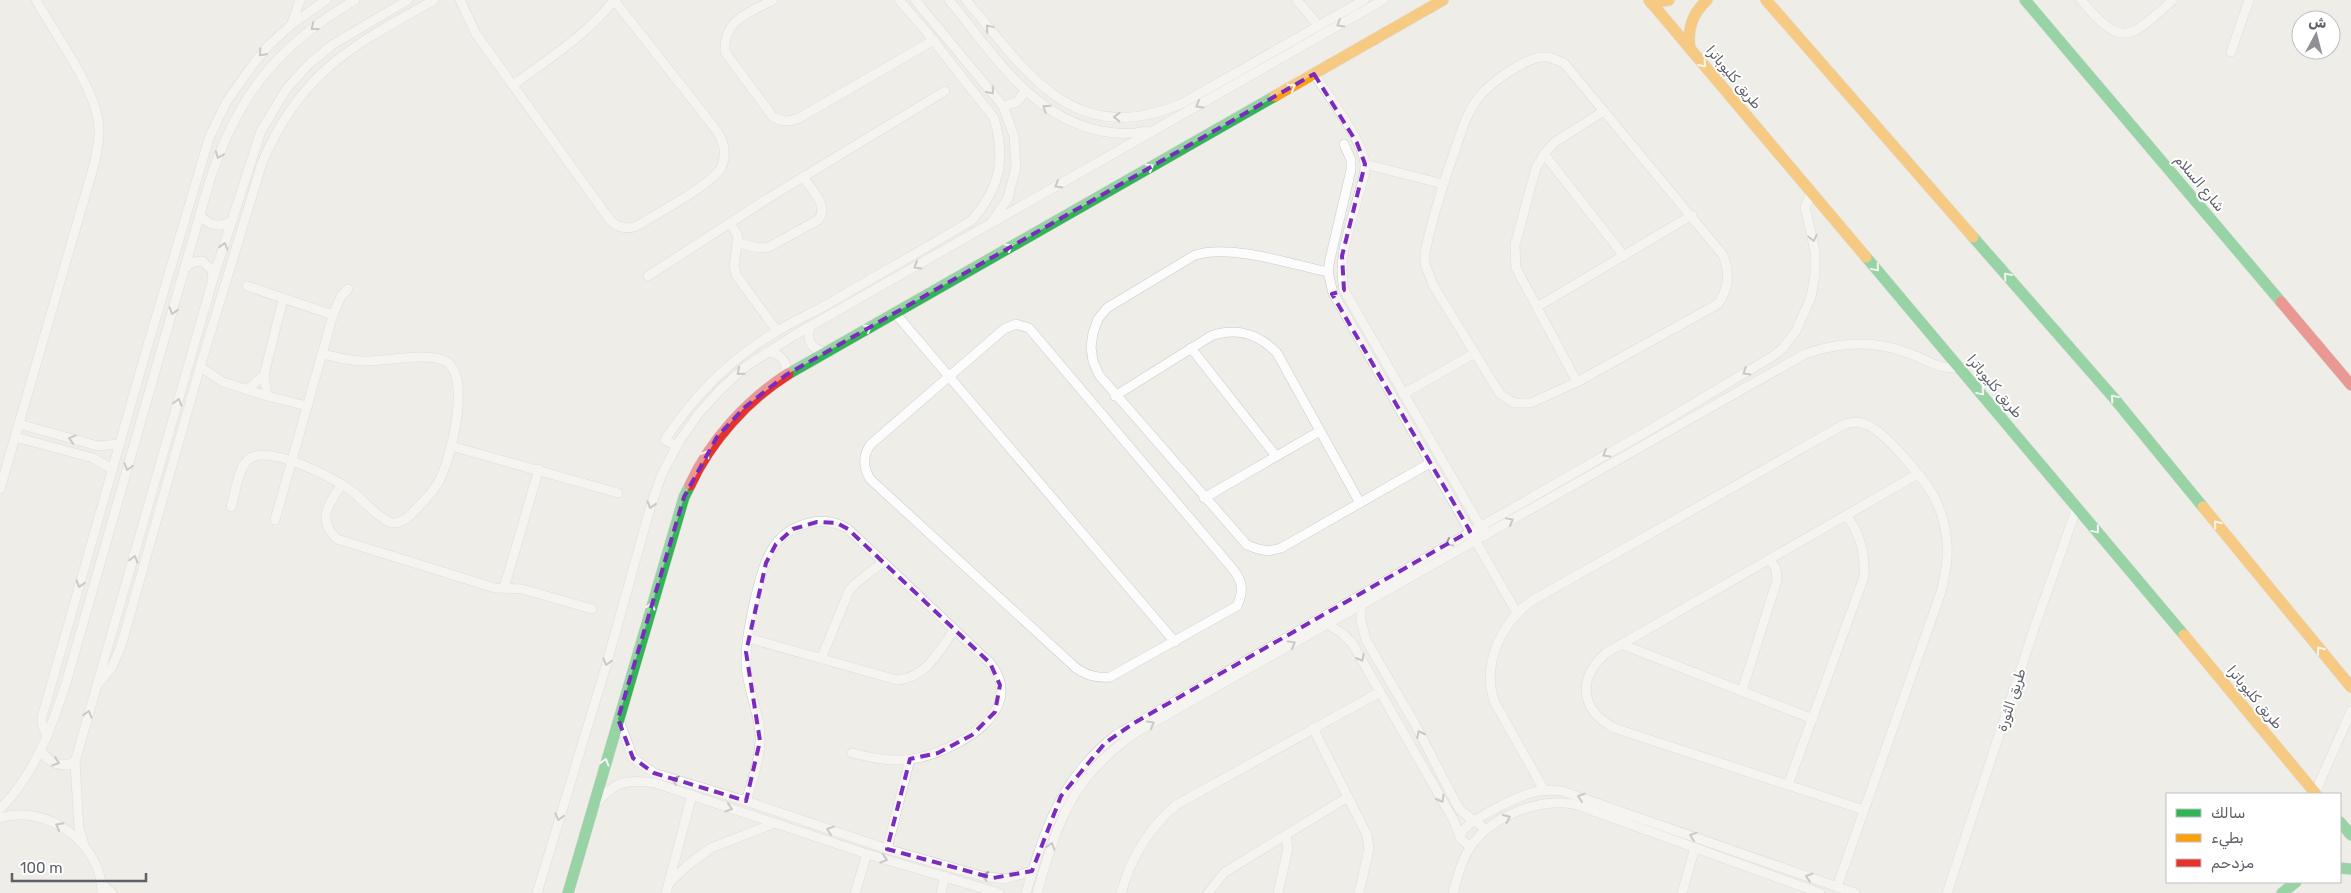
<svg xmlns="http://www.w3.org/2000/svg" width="2351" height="893" font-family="Rubik,Cairo,sans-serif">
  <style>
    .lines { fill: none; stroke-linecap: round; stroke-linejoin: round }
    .street-casing { stroke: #cacac9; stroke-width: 10 }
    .fast-casing { stroke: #cacbca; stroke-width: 12 }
    .slow-casing { stroke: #cacbca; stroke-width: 12 }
    .jam-casing { stroke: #cacbca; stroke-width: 12 }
    .street { stroke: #fcfcfc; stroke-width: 9 }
    .fast { stroke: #30b455; stroke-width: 11 }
    .slow { stroke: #ff9f0a; stroke-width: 11 }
    .jam { stroke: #e5322d; stroke-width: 11 }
    .oneway { stroke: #9d9ea3 }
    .oneway2 { stroke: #fff }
    .marked { fill: none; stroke: #7b2cbf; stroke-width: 4; stroke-dasharray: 10 6; stroke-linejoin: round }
    .labels { text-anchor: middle; stroke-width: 4; stroke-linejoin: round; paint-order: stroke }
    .street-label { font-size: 14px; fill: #5d6067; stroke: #fff }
  </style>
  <rect width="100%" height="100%" fill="#eeede8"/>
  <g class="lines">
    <defs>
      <g id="street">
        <path d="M460,0L476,34L610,220C618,228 626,230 637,226C656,214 711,185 721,168C727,155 724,142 717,131L614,0"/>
        <path d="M773,0C749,13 723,19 725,52L773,117C782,122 789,122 799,118L934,40"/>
        <path d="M915,0L1003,106L1014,136L1016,167L1008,198L992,222"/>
        <path d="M949,0C992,52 1031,117 1101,131C1116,134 1131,135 1146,131"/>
        <path d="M966,0C1029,74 1073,150 1183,103L1364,0"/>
        <path d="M1297,0L1318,25"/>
        <path d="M2081,0C2123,50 2130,38 2173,0"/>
        <path d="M292,23L300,0"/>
        <path d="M2231,52L2249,0"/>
        <path d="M1541,57H1549L1564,63L1723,255C1730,273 1729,288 1718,304L1577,382L1531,403H1514L1500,394L1433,285L1425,264V253C1432,218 1443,184 1455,150C1461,133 1466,114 1478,98C1490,83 1522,60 1541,57Z"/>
        <path d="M1314,74C1328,95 1362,140 1365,163C1366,175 1361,186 1358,197C1350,228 1337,258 1344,290L1483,531"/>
        <path d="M513,85C548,59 587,35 614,0"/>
        <path d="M1003,106L1017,102L1025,91"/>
        <path d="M1344,144L1351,160V170L1330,259L1328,272L1333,293L1517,613"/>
        <path d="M1544,154L1624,256"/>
        <path d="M1365,164L1443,184"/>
        <path d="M200,215C209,226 220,228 232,221"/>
        <path d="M730,223L738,236L734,266L736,275L777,331"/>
        <path d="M738,243L759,248L769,247L818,220C830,206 811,189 803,177"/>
        <path d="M185,268L193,262L202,261L212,270L213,279"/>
        <path d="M1328,272C1290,264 1232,244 1195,255L1107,308L1098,319L1093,333L1091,347L1093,361L1099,375L1247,545L1258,549L1269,551L1281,548L1430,463"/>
        <path d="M648,276L767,199L945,91"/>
        <path d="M247,286L333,315"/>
        <path d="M1537,307L1692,215"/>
        <path d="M895,313L1175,642"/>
        <path d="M1016,324L1029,328L1232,568C1243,581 1244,591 1237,606L1110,677C1097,678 1088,676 1076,668L870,479C863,467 862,456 871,444L1004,329Z"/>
        <path d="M810,327C806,341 812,350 826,352"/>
        <path d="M1191,348L1276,456"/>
        <path d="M767,352C780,353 788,361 786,375"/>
        <path d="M200,367L223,382L267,396L307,406"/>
        <path d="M1577,382L1516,268L1515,245L1536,168L1544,154L1555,142L1604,111"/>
        <path d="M247,390L264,375"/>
        <path d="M1403,394L1475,353"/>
        <path d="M267,396L264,375L283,299"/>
        <path d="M1115,396L1211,336C1236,327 1259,334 1277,353L1360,503"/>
        <path d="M19,424L98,446L119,444"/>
        <path d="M15,437L93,458L112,469"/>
        <path d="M451,446L618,493"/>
        <path d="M677,446L665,440C694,396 730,359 776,332C793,321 812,313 830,303C877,275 925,249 972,220C1000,188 1006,159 994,118L925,30L899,0"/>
        <path d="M342,484C329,504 316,519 337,539L495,588L522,589L592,609"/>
        <path d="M0,489L94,165C97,149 101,135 98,119C91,82 55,34 36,0"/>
        <path d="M1204,498L1320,431"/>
        <path d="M231,507C235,494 237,474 245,463C261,439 331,477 349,489C363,499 375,516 391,523C404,524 410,515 419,506C426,499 433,492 438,483C451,460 471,379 447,362C430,351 385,362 363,361C349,361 336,357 322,354"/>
        <path d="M275,520L333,315L341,296L348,289"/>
        <path d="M504,588L539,469"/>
        <path d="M1361,605V621L1366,640L1415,724L1458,807C1466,818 1478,820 1485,830"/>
        <path d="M1327,624L1342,633L1352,643L1453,819L1461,839L1470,847"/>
        <path d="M748,638L897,680C926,678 939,651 954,630"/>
        <path d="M1621,644L1813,719"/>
        <path d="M821,659L849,591L855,584L883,562"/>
        <path d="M97,685L112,667L121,646L200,367L262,163C301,71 351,47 434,0"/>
        <path d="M1742,691L1777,580L1776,569L1770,559"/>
        <path d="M619,720L633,758L654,773L746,801L887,849L982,876L1005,879L1032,871"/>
        <path d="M1313,728L1367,835L1369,849L1359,893"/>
        <path d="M47,737L42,724V717L145,355L209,138L227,101L254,63L269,45L292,24L326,0"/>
        <path d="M41,750C49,764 61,768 75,762"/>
        <path d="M1788,785L1864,577C1865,553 1861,535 1846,515"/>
        <path d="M1544,790L1494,701C1482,664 1501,622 1533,600L1843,425C1851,422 1858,421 1865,424C1884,430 1923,478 1933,495C1938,504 1943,518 1945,528C1950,550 1946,571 1941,592L1837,887"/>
        <path d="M2315,793L2351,711"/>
        <path d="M746,801C752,782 759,762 760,742C761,715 747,690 746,663C745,639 759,570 772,549C788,524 822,513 848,529L990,663C1030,712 952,753 912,759C892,762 872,758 852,753"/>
        <path d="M596,804C614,781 627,779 655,783L867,854L999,893"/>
        <path d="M0,809C35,774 51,729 66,683L209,183C236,98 277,45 355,0"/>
        <path d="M1864,810L1614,728C1580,709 1577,679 1606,653L1918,474"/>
        <path d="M0,818C47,803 102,844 102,893"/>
        <path d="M1460,835C1467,820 1517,797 1534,792C1543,789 1553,790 1562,791L1855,893"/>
        <path d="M84,845L79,828L75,762L213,279L261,131L287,88L310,63L332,45L408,0"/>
        <path d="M887,849L910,759"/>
        <path d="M669,883L689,864L711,848L775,823"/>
        <path d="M102,884L112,893"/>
        <path d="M537,893L606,666L651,505L662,474L680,440L699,413L721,389L745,367L793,336L1383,0"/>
        <path d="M666,893L692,795"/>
        <path d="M855,893L867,854"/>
        <path d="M941,893L945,876"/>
        <path d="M1026,893C1045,829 1061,778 1116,735L1646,432L1773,356L1782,349L1796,331L1811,297L1815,274V251L1805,207L1812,192"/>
        <path d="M1037,893C1058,820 1073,774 1140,730L1805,354C1839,342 1874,340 1908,353C1926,359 1940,371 1960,367"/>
        <path d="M1121,893C1131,857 1148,829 1176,805L1380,692"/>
        <path d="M1208,893L1225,872L1348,797"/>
        <path d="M1278,893L1288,848L1286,835"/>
        <path d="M1453,893C1458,877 1461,860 1471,846C1492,816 1542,796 1577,805L1820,893"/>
        <path d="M1682,893L1695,848"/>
        <path d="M1947,893L2035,626L2077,507"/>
      </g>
      <g id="fast">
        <path d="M2025,0L2281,302"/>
        <path d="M1973,237L2113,397L2203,507"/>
        <path d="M1866,257L2184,635"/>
        <path d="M788,374L1275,96"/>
        <path d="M2340,822L2351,835"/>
        <path d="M2340,868L2351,869"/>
        <path d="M568,893L684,497L690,485"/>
        <path d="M2282,893L2296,882"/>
      </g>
      <g id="slow">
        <path d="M1649,0L1866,257"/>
        <path d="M1766,0L1973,237"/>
        <path d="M1651,3L1669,0"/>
        <path d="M1690,49C1687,29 1692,14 1707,0"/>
        <path d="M1275,96L1443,0"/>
        <path d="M2203,507L2351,687"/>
        <path d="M2184,635L2316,794"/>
      </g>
      <g id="jam">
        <path d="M2281,302L2351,385"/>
        <path d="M690,485C710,441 747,400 788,374"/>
      </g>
    </defs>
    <!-- street casing -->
    <use href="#street" class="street-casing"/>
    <!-- fast casing -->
    <use href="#fast" class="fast-casing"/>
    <!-- slow casing -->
    <use href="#slow" class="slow-casing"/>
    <!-- jam casing -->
    <use href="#jam" class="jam-casing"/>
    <!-- street -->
    <use href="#street" class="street"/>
    <!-- fast -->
    <use href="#fast" class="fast"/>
    <!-- slow -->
    <use href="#slow" class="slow"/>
    <!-- jam -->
    <use href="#jam" class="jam"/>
  </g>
  <!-- one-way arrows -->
  <defs><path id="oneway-chevron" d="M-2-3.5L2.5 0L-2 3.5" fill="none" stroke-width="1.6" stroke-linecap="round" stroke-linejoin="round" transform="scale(1.25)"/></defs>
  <g class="oneway">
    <use href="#oneway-chevron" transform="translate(1340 24) rotate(150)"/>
    <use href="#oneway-chevron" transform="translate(314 27) rotate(142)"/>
    <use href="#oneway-chevron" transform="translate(989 28) rotate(-130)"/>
    <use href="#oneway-chevron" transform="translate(262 53) rotate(131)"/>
    <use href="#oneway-chevron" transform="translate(991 91) rotate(49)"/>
    <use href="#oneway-chevron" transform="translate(1199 105) rotate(150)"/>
    <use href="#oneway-chevron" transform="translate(1046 108) rotate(-146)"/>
    <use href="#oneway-chevron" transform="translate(1117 117) rotate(-178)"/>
    <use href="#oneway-chevron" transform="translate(219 155) rotate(111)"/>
    <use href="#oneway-chevron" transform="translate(1058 185) rotate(150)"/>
    <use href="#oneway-chevron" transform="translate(1813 238) rotate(78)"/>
    <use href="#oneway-chevron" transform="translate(224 246) rotate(-73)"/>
    <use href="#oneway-chevron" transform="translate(917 266) rotate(150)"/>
    <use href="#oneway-chevron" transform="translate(173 311) rotate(106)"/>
    <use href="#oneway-chevron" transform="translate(740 372) rotate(139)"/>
    <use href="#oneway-chevron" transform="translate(1746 372) rotate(149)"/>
    <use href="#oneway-chevron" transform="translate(178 402) rotate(-74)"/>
    <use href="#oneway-chevron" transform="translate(72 439) rotate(-164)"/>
    <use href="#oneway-chevron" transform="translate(1606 454) rotate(150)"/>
    <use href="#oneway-chevron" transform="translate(128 467) rotate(106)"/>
    <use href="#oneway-chevron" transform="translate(651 505) rotate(107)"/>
    <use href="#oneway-chevron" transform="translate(1510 521) rotate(-29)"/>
    <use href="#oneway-chevron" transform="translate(1449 543) rotate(150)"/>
    <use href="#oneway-chevron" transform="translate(134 559) rotate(-74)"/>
    <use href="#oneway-chevron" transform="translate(80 584) rotate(106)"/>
    <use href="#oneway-chevron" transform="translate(1292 644) rotate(-29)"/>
    <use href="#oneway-chevron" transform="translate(1361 658) rotate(60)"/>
    <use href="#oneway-chevron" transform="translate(607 662) rotate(106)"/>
    <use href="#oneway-chevron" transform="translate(88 714) rotate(-75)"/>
    <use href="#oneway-chevron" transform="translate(1151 724) rotate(-29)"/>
    <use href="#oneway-chevron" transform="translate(1420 734) rotate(-117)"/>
    <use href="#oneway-chevron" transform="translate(56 762) rotate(18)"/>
    <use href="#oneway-chevron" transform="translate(675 780) rotate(-162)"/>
    <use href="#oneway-chevron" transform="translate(1581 797) rotate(-161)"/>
    <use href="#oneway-chevron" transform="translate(1441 799) rotate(60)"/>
    <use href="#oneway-chevron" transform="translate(729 808) rotate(18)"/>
    <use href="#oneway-chevron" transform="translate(559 817) rotate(107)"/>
    <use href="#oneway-chevron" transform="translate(1507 818) rotate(-24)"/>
    <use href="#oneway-chevron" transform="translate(59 826) rotate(-152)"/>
    <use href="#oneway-chevron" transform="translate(830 830) rotate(-161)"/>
    <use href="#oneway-chevron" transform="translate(1693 836) rotate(-161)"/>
    <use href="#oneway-chevron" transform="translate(1051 846) rotate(-73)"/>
    <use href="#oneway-chevron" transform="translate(884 859) rotate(16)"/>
    <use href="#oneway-chevron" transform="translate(985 876) rotate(-168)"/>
    <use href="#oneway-chevron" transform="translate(1809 877) rotate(-161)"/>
  </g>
  <g class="oneway2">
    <use href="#oneway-chevron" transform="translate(1703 64) rotate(49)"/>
    <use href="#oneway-chevron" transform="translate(1292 87) rotate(-30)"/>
    <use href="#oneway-chevron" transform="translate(1150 167) rotate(-30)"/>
    <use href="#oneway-chevron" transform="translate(1009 247) rotate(-30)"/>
    <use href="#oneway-chevron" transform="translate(1876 268) rotate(50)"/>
    <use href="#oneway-chevron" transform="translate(2007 276) rotate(-131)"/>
    <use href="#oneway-chevron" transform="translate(868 328) rotate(-30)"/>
    <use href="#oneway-chevron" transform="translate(1981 392) rotate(50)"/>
    <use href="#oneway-chevron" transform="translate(2114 398) rotate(-130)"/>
    <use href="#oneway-chevron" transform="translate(706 454) rotate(-58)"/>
    <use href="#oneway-chevron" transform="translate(2217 524) rotate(-129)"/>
    <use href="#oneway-chevron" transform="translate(2096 530) rotate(50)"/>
    <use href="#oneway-chevron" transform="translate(651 606) rotate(-74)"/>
    <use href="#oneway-chevron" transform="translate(2320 650) rotate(-129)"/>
    <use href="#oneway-chevron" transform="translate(605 762) rotate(-73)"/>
  </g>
  <!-- marked area -->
  <path d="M0 0H2351V893H0ZM1314,74L1357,143L1365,164L1342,256L1344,290L1332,294L1470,531L1134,723L1105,743L1061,796L1032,871L993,878L887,849L910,759L938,753L972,735L995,712L1000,685L990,663L848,529L837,523L817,522L793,529L776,544L766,563L746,652L760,741L746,801L654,773L633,758L618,719L684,497L717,437L745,407L786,375Z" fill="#eeede8" fill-opacity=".55" fill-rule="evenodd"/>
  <path class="marked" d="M1314,74L1357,143L1365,164L1342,256L1344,290L1332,294L1470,531L1134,723L1105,743L1061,796L1032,871L993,878L887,849L910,759L938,753L972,735L995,712L1000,685L990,663L848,529L837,523L817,522L793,529L776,544L766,563L746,652L760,741L746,801L654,773L633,758L618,719L684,497L717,437L745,407L786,375Z"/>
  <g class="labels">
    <!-- street labels -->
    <g class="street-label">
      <text transform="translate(1734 77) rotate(50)" y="5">طريق كليوباترا</text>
      <text transform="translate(2200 183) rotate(50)" y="5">شارع السلام</text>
      <text transform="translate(1995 386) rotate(50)" y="5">طريق كليوباترا</text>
      <text transform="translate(2255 697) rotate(50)" y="5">طريق كليوباترا</text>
      <text transform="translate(2011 700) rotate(-72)" y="5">طريق الثورة</text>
    </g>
  </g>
  <!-- legend -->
  <rect x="2166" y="793" width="175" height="90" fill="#ffffff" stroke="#bebfc2"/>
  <rect x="2176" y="809" width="25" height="8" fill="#30b455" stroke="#bebfc2"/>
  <text x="2211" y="818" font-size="15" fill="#5d6067">سالك</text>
  <rect x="2176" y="834" width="25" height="8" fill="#ff9f0a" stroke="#bebfc2"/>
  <text x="2211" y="843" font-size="15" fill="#5d6067">بطيء</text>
  <rect x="2176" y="859" width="25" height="8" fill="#e5322d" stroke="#bebfc2"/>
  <text x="2211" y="868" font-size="15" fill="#5d6067">مزدحم</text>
  <!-- north arrow -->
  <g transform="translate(2316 35) rotate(7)"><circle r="24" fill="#ffffff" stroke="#bebfc2"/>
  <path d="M0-4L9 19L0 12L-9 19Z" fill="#909194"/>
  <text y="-8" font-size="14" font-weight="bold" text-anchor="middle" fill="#5d6067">ش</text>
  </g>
  <!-- scale -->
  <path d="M12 873v8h134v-8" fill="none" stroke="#5d6067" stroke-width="2.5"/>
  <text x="20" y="873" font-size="15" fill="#5d6067" stroke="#ffffff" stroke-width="4" paint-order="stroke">100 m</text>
</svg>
